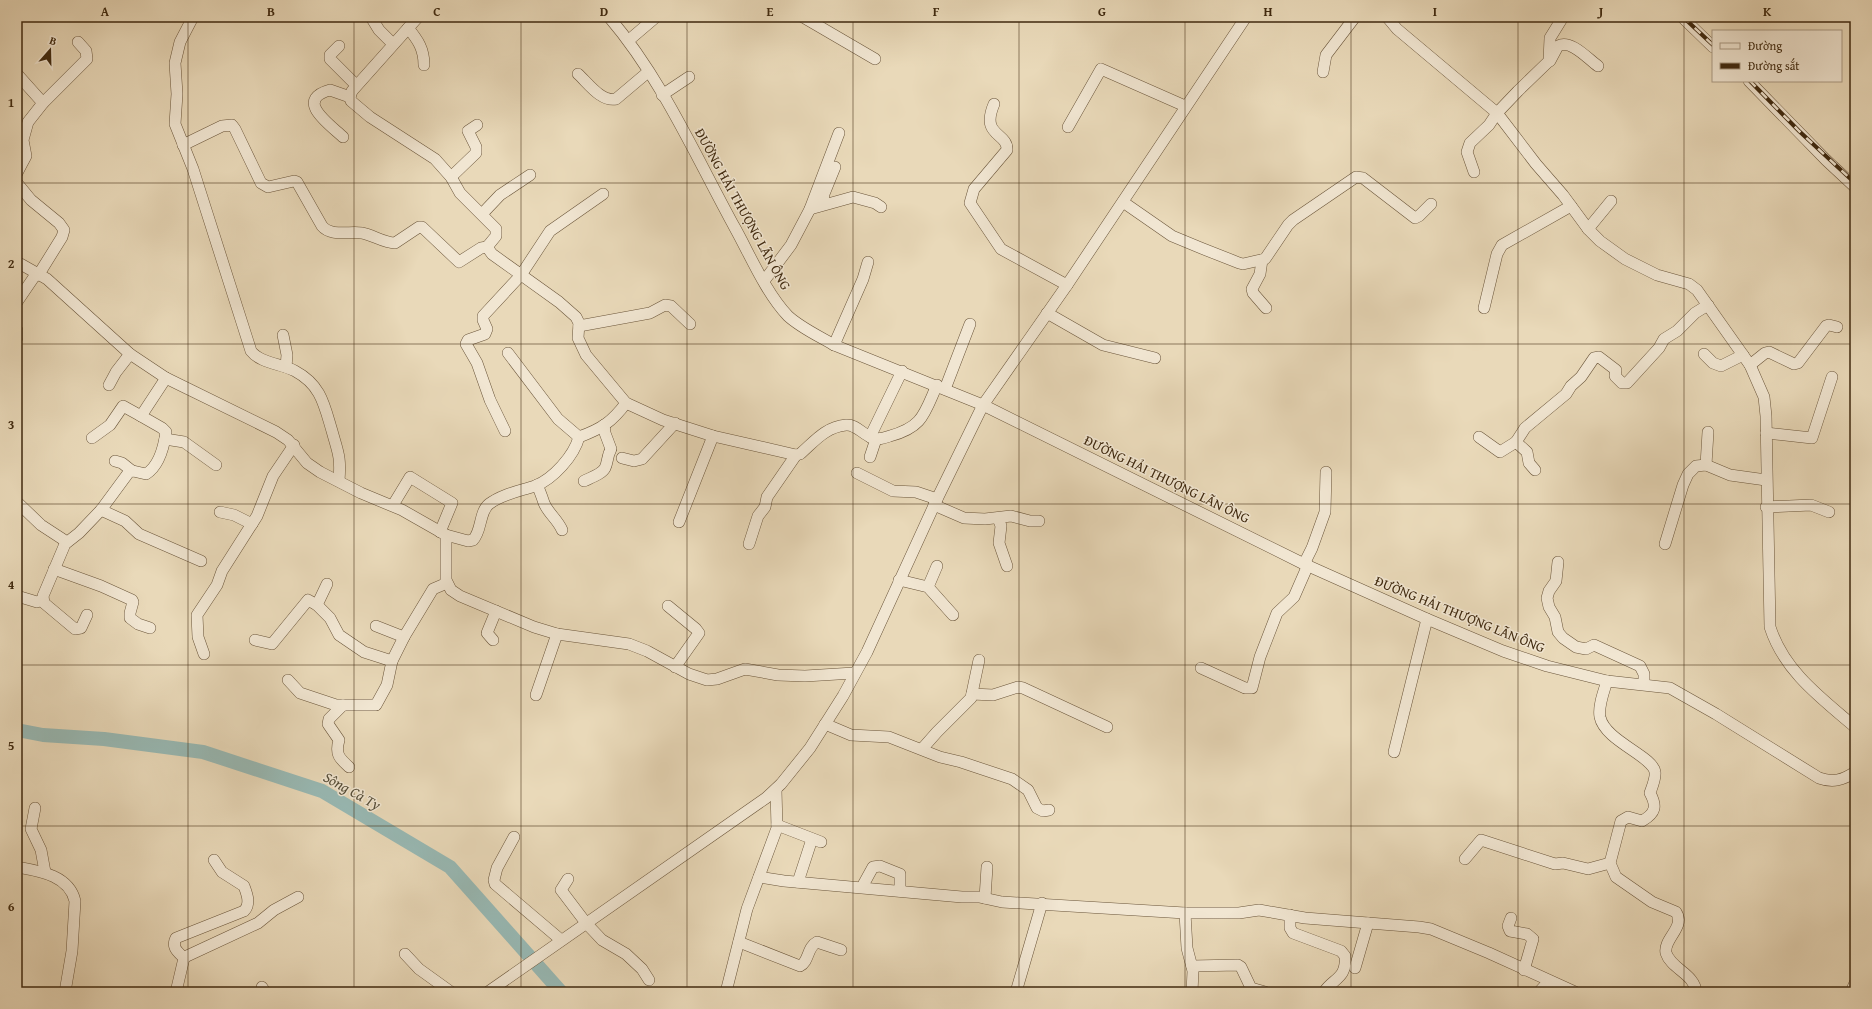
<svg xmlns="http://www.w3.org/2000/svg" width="1872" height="1009" font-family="'Gentium Book Plus',serif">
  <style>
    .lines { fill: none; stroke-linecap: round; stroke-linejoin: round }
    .river { stroke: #98b9b4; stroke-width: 14 }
    .minor-casing { stroke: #6a553a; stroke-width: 12 }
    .minor { stroke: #f1e6d2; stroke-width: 11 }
    .rail-casing { stroke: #3f290f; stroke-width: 4 }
    .rail { stroke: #f1e6d2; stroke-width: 2.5; stroke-dasharray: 8; stroke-linecap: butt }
    .grid { fill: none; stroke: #3f290f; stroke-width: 1; stroke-opacity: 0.55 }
    .labels { text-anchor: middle; stroke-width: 3; stroke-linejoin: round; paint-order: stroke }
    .street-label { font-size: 14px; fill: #3f290f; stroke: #f1e6d2 }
    .water-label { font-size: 15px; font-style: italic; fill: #554d38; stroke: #f1e6d2 }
    .neatline { fill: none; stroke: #3f290f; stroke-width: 1.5 }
    .grid-label { font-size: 13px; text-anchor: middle; font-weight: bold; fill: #3f290f }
  </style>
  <rect width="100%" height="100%" fill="#e9d9b9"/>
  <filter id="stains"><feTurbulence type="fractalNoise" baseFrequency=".005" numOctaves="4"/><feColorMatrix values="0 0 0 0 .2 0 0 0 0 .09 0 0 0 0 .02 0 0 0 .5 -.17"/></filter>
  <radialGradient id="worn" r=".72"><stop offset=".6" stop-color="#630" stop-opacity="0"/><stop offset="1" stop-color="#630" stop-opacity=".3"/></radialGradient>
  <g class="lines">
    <!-- river -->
    <path class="river" d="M17,730L43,735L104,739L203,752L322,791L450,867L561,992"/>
    <defs>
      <g id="minor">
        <path d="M193,17L180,42L175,63L177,94L175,124L193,169L251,351C260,363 282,364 295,371C321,385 324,404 332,431C338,453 341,456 339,481"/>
        <path d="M371,17L379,30L393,44"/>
        <path d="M418,17L352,91L350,97L351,101L370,117L435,159L451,177L460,193L496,229V236L487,247L492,254L559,302L576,317L579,323L578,338L586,355L626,403L663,420L713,436L796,455L800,454C814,442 825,427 846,425C856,424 863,435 873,438C879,440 884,438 890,436C923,427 924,414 937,385"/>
        <path d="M609,17C662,79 696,157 735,228C750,255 766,293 788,316C801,328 819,336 834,345L983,405L1304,564L1427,619L1503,651L1547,666L1607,681L1670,688L1716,714L1819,778C1833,783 1843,780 1855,772"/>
        <path d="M803,17L875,59"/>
        <path d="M1387,17L1397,29L1497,113L1536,164L1563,195L1588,229L1600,241L1625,259L1657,275L1689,284L1697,290L1750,365L1764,397L1766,416L1770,627C1784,671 1821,698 1855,727"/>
        <path d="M1682,17L1713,47"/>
        <path d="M408,28C418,40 424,49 424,65"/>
        <path d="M629,40L656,17"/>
        <path d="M339,46L330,55V59L356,85"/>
        <path d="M1550,61L1558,46C1571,39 1588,59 1598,66"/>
        <path d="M1323,72L1326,55L1355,17"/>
        <path d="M17,74L43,103"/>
        <path d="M578,74C588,83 601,102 616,99L648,72"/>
        <path d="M1749,81L1826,160L1855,187"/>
        <path d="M662,95L689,77"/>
        <path d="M994,104C980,137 1008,132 1007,150L974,189L970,203L1001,249L1067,285"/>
        <path d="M1068,127L1101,69L1185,106"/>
        <path d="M343,137C329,124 294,100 330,90L350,97"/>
        <path d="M183,145L222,126L232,125L235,129L261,183L268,187L294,181L297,182L322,226C331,237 350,231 362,233C373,235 384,243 395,243L419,227H422L459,262L481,248L487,247"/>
        <path d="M1474,172L1467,152L1470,143L1489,125L1497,113L1518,91L1549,61L1550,38L1563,17"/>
        <path d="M17,173L26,156L23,140L28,122L43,103L87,59L86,51L78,42"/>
        <path d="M451,177L476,153V147L468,131L477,125"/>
        <path d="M17,183L31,200L59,223L64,230L62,237L39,274L34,277L17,302"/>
        <path d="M1123,202L1172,236L1201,248L1239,263L1243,264L1265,259L1288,225L1293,220L1356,177L1363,178L1415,218L1419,216L1431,204"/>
        <path d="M823,204L824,194L835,167"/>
        <path d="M810,209L853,197L875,203L881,207"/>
        <path d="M482,214L500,195L530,175"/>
        <path d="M1588,229L1611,201"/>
        <path d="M1262,260L1260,274L1252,289L1253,293L1266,308"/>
        <path d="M17,262L47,279L130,354L166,378L276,432L288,440L307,463L320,472L361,493L402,510L446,535V580L451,590L460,596L534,627L557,634L629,644L647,651L689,674L707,680L717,679L745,669L778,675L805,676L854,673"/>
        <path d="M764,281L791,245L810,209L839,133"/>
        <path d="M1484,308L1497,254L1502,245L1571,206"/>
        <path d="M1047,313L1103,345L1155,358"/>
        <path d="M579,326L650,313L665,305L671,306L690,324"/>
        <path d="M17,330V338"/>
        <path d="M283,335L287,355L286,367"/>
        <path d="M834,345L863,279L868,262"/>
        <path d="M508,353L558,419L579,437"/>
        <path d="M1704,354L1713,363L1721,366L1743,355"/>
        <path d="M1750,365L1765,353L1769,352L1794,364L1798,363L1826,326L1829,325L1837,327"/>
        <path d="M109,385L116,372L130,354"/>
        <path d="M945,389L970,324"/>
        <path d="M505,431L490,400L477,363L466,344L468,340L485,334L487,329L483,320V316L521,275L550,231L603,194"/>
        <path d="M1766,433L1812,438L1832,377"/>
        <path d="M870,437L902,371"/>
        <path d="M1479,437L1500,452L1516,442"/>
        <path d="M92,438L110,425L123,406L141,416"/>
        <path d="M165,439L184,442L216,465"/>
        <path d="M870,457L876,439"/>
        <path d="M622,458L634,461L642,459L675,423"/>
        <path d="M115,461L122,463L132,471"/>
        <path d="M1706,465L1708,432"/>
        <path d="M1535,470L1529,463L1527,452L1516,442L1525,428L1566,394L1571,386L1581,377L1594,358L1599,357L1616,370L1615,376L1622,383H1627L1659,348L1664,339L1677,331L1695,313L1708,305"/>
        <path d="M857,473L893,491L916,492L937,499"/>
        <path d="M584,481C590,478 602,474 605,468C608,462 607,456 611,449L605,433L604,425"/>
        <path d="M537,485C540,491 542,497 544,503C548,513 558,520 562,530"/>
        <path d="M17,502L41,525L67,542"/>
        <path d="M393,505L410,477L452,503L440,532"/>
        <path d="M934,505L964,518L985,519L1011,516L1030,521H1039"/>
        <path d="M1766,507L1811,505L1829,512"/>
        <path d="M101,510L125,521L139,534L201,561"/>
        <path d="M220,512L234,515L252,524"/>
        <path d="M998,518L1001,526L999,543L1007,566"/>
        <path d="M679,522L713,436"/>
        <path d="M446,535L468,541L473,540C482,531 479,512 489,504C502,494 520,491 535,486C553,479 574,456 579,437C601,429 612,422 626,403"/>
        <path d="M749,544L758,516L765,507L767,497L796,455"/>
        <path d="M1665,544L1683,485L1688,474L1696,466L1706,465L1730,475L1766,480"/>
        <path d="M1558,562L1556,581L1549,591L1547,598L1549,607L1555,617L1558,632L1563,638L1576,647L1586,649L1594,645L1640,666L1644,674V684"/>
        <path d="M1304,564L1312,548L1325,512L1326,472"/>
        <path d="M54,569L101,586L132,600L133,602L130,613V618L138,624L150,628"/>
        <path d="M899,580L928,587L953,615"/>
        <path d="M327,584L317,605L330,618L339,635L364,652L392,661"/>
        <path d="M928,587L937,566"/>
        <path d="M17,596L37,602L42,600"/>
        <path d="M668,606L696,629L699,633L675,667"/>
        <path d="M87,615L81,628L75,629L44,603L43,596L65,544L79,533L101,510L129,472L133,471L146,474C159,466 164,446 166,432L162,428L141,416L166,378"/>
        <path d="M376,626L404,637"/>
        <path d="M255,640L272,644L308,600L317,605"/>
        <path d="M493,640L487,633L496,611"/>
        <path d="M204,654L198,637L197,615L217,585L222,571L257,516L273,476L294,445"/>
        <path d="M1201,668L1245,688H1252L1260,657L1277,613L1294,597L1308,565"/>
        <path d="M288,680L300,693L336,705H376L387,685L392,661L404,637L433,589L447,583"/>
        <path d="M1607,681C1604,691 1598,706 1600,717C1605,741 1653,756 1655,772C1656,778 1652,787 1650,793C1657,806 1656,813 1642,821L1628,817L1621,821L1610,863L1616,877L1652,902L1676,912C1686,927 1663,939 1666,953C1671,969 1695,974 1696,992"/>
        <path d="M972,694L993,695L1018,687L1023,688L1107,727"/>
        <path d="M536,695L557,634"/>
        <path d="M343,705L329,719L328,724L339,740C335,754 339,758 349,767"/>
        <path d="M825,724L851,735L889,737L940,757L961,762L1012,779L1028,790L1037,808L1043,811L1049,810"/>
        <path d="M922,749L937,732L971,698L979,660"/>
        <path d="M1394,752L1427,619"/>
        <path d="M35,808L31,829L41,850L45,872"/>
        <path d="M777,825L821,842"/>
        <path d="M514,837L497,868L494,880L495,884L561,940"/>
        <path d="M1465,859L1481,840L1555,864L1563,863L1588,869L1610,863"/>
        <path d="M17,867C39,871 69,875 75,901L72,951L65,992"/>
        <path d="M759,877L784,881L962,897H979L1002,902L1185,913H1239L1259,910L1305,918L1419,927L1431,929L1489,953L1575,992"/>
        <path d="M568,879L561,890L586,923L602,940L626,954L642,969L649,980"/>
        <path d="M798,882L812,839"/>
        <path d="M862,887L873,867L880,866L900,874V891"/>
        <path d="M985,898L987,867"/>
        <path d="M1185,913L1187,948L1193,971L1192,992"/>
        <path d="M1290,915V928L1293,933L1341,951L1345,956C1347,979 1333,978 1324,992"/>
        <path d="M1511,918L1508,926L1510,931L1527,934L1533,939L1524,970"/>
        <path d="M739,942L800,966C809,962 807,947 817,942L841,950"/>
        <path d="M405,954L419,969L451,992"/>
        <path d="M184,958C178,952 171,947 176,938L244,911C251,904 247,894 244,886L222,872L214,860"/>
        <path d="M1192,966L1238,965L1241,967L1251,988L1265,992"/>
        <path d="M1355,968L1368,923"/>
        <path d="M262,987L265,992"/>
        <path d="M176,992L184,958L187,956L258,923L274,910L298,897"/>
        <path d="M488,992L766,798L781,784L810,748L843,696L867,652L937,499L983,405L1067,285L1246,17"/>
        <path d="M726,992L747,909L777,828L776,790"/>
        <path d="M1016,992L1042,903"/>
        <path d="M1539,992L1549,981"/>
        <path d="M1851,992L1855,983"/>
      </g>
    </defs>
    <!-- minor casing -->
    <use href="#minor" class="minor-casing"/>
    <!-- minor -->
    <use href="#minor" class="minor"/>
    <defs>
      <g id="rail">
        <path d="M1683,17L1713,45"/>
        <path d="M1750,81L1799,131L1855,183"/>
      </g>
    </defs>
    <!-- rail casing -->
    <use href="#rail" class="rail-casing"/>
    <!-- rail -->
    <use href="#rail" class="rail"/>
  </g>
  <!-- grid -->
  <path class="grid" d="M188,17V992M354,17V992M521,17V992M687,17V992M853,17V992M1019,17V992M1185,17V992M1351,17V992M1518,17V992M1684,17V992M17,183H1855M17,344H1855M17,504H1855M17,665H1855M17,826H1855"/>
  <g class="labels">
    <!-- street labels -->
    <g class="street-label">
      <text transform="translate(743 209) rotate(61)" y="5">ĐƯỜNG HẢI THƯỢNG LÃN ÔNG</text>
      <text transform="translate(1167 479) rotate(26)" y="5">ĐƯỜNG HẢI THƯỢNG LÃN ÔNG</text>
      <text transform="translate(1460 614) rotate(22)" y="5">ĐƯỜNG HẢI THƯỢNG LÃN ÔNG</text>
    </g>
    <!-- water labels -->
    <g class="water-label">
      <text transform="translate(352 791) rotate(29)" y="5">Sông Cà Ty</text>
    </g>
  </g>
  <!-- margin -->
  <rect width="1872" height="1009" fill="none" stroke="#e9d9b9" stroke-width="44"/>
  <!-- legend -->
  <rect x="1712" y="30" width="130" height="52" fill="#f1e6d2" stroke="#aa9a84"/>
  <rect x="1720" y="43" width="20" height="6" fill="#f1e6d2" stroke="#aa9a84"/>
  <text x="1748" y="50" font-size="12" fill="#3f290f">Đường</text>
  <rect x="1720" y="63" width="20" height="6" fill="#3f290f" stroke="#aa9a84"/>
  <text x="1748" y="70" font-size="12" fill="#3f290f">Đường sắt</text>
  <!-- north arrow -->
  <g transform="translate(50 50) rotate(20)" stroke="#f1e6d2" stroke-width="3" paint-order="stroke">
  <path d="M0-3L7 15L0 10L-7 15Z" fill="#3f290f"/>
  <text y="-6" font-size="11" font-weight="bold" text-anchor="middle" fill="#3f290f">B</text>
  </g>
  <rect x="22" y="22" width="1828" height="965" class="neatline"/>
  <g class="grid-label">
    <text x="105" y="16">A</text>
    <text x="271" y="16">B</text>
    <text x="437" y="16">C</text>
    <text x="604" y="16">D</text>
    <text x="770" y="16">E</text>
    <text x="936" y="16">F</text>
    <text x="1102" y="16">G</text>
    <text x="1268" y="16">H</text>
    <text x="1435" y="16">I</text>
    <text x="1601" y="16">J</text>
    <text x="1767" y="16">K</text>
    <text x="11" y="107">1</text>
    <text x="11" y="268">2</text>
    <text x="11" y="429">3</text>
    <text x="11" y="589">4</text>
    <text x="11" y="750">5</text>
    <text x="11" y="911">6</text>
  </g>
  <rect width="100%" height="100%" filter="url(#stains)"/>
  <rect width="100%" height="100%" fill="url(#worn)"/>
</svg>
